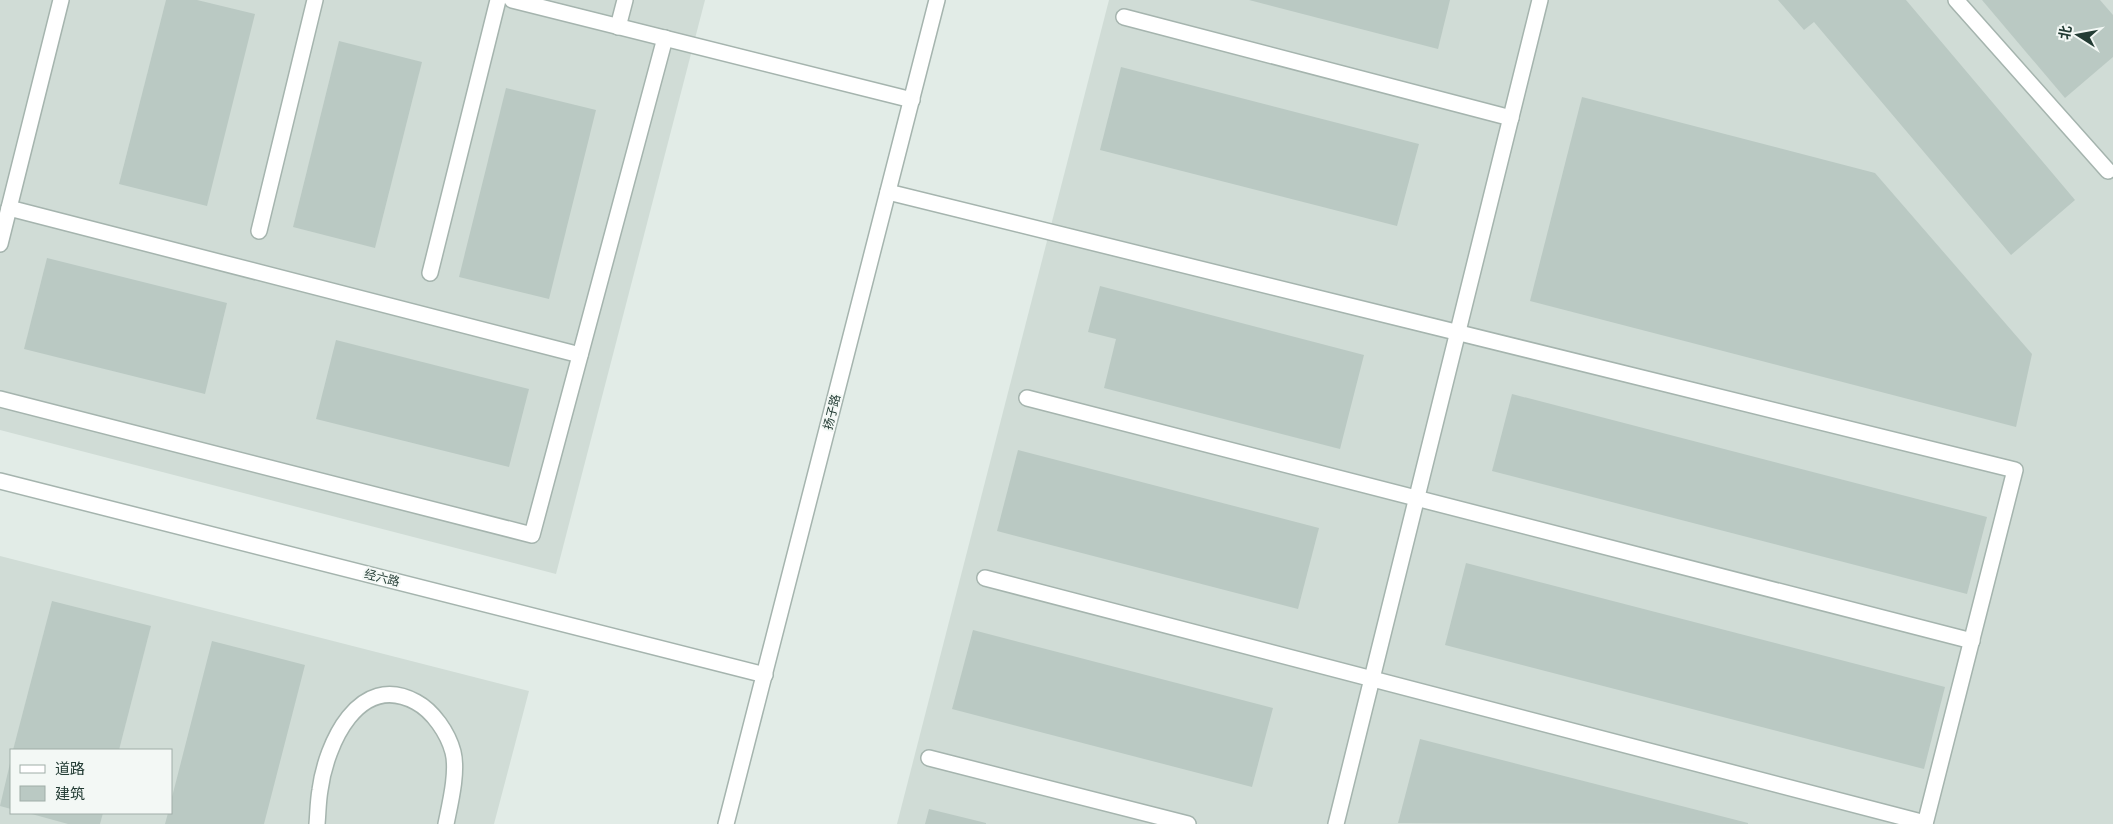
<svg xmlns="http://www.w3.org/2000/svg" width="2113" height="824" font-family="Arial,'Noto Sans SC',sans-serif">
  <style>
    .built { fill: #d0dcd6; fill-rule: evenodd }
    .building { fill: #bac9c3 }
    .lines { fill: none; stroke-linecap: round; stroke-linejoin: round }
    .minor-casing { stroke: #a5b4ae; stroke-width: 18 }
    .minor { stroke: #fff; stroke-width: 15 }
    .labels { text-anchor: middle; stroke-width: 4; stroke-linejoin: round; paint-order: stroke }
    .street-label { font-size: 12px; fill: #233c34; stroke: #f3f8f5 }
  </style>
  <rect width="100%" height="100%" fill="#e2ece7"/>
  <!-- built -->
  <g class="built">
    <path d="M0,0H705L556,574L0,430Z"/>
    <path d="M1109,0H2113V824H897Z"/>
    <path d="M0,556L529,691L494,824H0ZM11,750H171V813H11Z"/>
  </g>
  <!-- building -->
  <g class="building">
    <path d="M166,0H197L255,14L207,206L119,184Z"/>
    <path d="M1249,0H1450L1438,49Z"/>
    <path d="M1778,0H1906L2075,200L2011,255L1814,22L1804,30Z"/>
    <path d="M1982,0H2100L2113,15V57L2065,98Z"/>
    <path d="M339,41L422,62L375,248L293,227Z"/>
    <path d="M1121,67L1419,144L1397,226L1100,150Z"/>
    <path d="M506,88L596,110L549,299L459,277Z"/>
    <path d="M1582,97L1875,173L2032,354L2016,427L1530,301Z"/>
    <path d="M47,258L227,303L205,394L24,349Z"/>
    <path d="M1100,286L1364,355L1340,449L1104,388L1116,339L1088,332Z"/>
    <path d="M336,340L529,389L509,467L316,419Z"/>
    <path d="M1512,394L1987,517L1967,594L1492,471Z"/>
    <path d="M1018,450L1319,528L1298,609L997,531Z"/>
    <path d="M1466,563L1945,687L1924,769L1445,645Z"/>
    <path d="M52,601L151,626L119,750H13Z"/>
    <path d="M973,630L1273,708L1252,787L952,709Z"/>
    <path d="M212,641L305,665L264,824H165L168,813H171V801Z"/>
    <path d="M1420,739L1748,823V824L1398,823Z"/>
    <path d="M11,759V809L0,806Z"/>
    <path d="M929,809L986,823V824H925Z"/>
    <path d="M28,813H103L100,824H68Z"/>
  </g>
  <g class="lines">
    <defs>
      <g id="minor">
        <path d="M512,0L912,100"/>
        <path d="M1956,0L2108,171"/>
        <path d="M1124,17L1511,118"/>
        <path d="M618,27L625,0"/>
        <path d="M888,192L2015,470L1925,824"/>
        <path d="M9,208L580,355"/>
        <path d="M259,231L315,0"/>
        <path d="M0,244L61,0"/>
        <path d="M430,273L498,0"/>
        <path d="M1027,398L1972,641"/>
        <path d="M0,399L532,535L665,38"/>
        <path d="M0,481L765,675"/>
        <path d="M985,578L1925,823"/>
        <path d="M929,758L1188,824"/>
        <path d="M317,824C318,813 318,801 320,790C326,744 359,671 416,702C433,711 448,733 453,752C458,772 450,804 446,824"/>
        <path d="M726,824L937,0"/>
        <path d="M1336,824L1540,0"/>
      </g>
    </defs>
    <!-- minor casing -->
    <use href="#minor" class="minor-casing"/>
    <!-- minor -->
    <use href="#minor" class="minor"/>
  </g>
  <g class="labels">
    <!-- street labels -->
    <g class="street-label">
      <text transform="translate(832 412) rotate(-76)" y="4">扬子路</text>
      <text transform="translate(382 578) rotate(14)" y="4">经六路</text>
    </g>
  </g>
  <!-- legend -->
  <rect x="10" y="749" width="162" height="65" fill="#f3f8f5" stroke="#a0ada8"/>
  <rect x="20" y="765" width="25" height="8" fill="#ffffff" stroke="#a0ada8"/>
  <text x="55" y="774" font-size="15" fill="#233c34">道路</text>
  <rect x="20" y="786" width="25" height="15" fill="#bac9c3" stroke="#a0ada8"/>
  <text x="55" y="799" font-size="15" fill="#233c34">建筑</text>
  <!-- north arrow -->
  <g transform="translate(2078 35) rotate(281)" stroke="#f3f8f5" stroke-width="4" paint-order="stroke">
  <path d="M0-4L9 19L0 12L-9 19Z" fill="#233c34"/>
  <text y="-8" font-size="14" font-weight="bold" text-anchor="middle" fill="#233c34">北</text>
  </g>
</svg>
